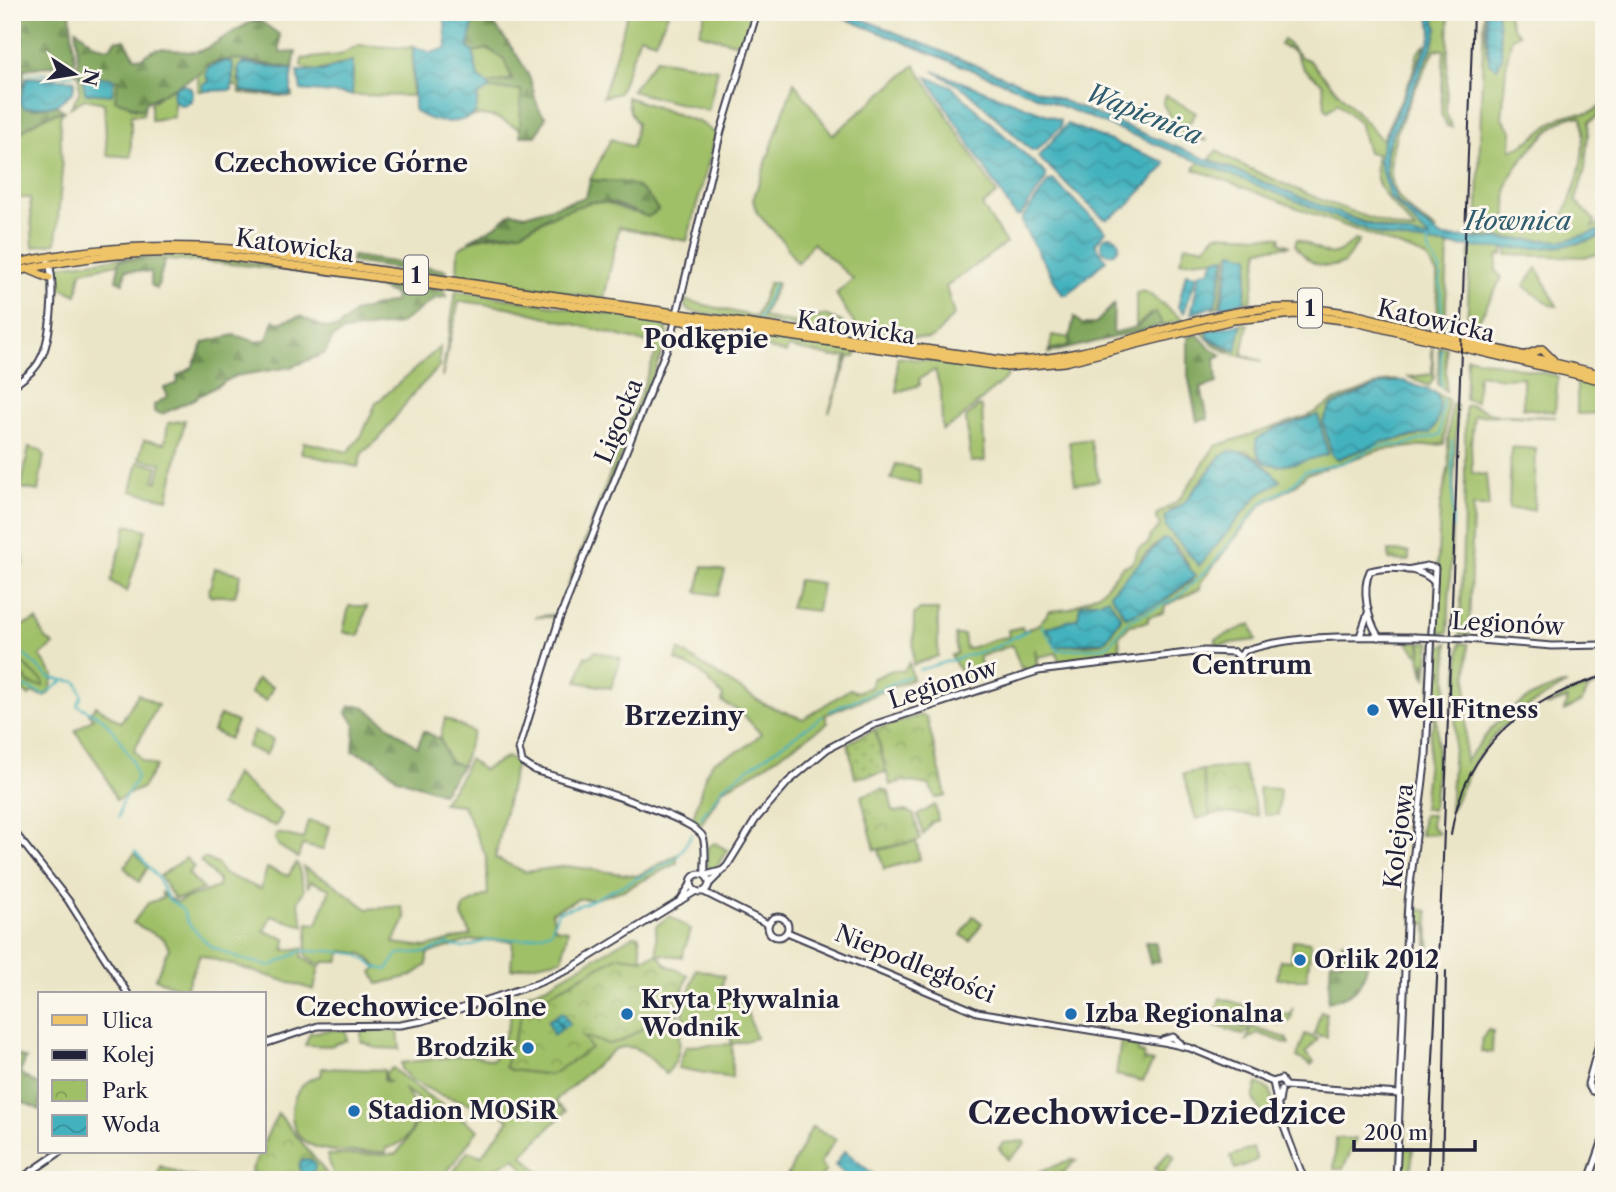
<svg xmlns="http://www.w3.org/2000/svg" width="1616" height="1192" font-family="'Libre Caslon Text',serif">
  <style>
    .grass { fill: #a0c068; stroke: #617152; stroke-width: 2; fill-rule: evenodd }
    .forest { fill: url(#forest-firs); stroke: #51644c; stroke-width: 2 }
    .wetland { fill: url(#wetland-marsh); stroke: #617152; stroke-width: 2 }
    .park { fill: url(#park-crowns); stroke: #617152; stroke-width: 2 }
    .garden { fill: url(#garden-dots); stroke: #617152; stroke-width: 2 }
    .water { fill: url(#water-waves); stroke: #326a7c; stroke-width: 2 }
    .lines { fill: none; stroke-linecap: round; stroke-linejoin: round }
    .stream { stroke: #43b2be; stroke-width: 2 }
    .minor-casing { stroke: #403f50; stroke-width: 9 }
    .major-casing { stroke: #403f50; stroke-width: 10 }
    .minor { stroke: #fff; stroke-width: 5 }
    .major { stroke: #efc469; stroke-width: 7 }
    .rail { stroke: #22223b; stroke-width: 2 }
    .minor-bridge-casing { stroke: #403f50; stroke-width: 9; stroke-linecap: butt }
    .minor-bridge { stroke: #fff; stroke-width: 5 }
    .poi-dot { fill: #1f6fb2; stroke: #fbf7ec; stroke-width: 2.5 }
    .labels { text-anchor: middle; stroke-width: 6; stroke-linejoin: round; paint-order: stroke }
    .shield { fill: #fbf7ec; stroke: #636270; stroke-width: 2 }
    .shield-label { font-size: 23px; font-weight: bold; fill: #22223b }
    .street-label { font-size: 24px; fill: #22223b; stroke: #fbf7ec }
    .poi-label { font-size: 24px; font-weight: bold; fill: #22223b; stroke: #fbf7ec; text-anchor: start }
    .water-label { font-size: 26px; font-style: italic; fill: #2f5c6f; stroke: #fbf7ec }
    .neighbourhood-label { font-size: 26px; font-weight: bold; fill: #22223b; stroke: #fbf7ec }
    .district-label { font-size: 32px; font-weight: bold; fill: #22223b; stroke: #fbf7ec }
  </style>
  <defs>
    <pattern id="forest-firs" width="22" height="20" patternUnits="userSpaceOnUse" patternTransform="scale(1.75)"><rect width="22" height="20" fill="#80a65c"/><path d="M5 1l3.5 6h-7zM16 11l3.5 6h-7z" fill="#68874d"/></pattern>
    <pattern id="wetland-marsh" width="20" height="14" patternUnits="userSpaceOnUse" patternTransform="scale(1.75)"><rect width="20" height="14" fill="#a0c068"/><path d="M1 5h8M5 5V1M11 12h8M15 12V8" fill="none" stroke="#829c57"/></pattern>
    <pattern id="park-crowns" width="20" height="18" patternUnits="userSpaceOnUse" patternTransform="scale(1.75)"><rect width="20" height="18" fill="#a0c068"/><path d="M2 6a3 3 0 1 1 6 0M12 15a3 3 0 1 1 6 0" fill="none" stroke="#829c57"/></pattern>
    <pattern id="garden-dots" width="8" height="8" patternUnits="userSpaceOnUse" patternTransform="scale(1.75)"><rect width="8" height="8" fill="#a0c068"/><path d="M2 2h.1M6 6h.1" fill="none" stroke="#829c57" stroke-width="1.8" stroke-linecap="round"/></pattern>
    <pattern id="water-waves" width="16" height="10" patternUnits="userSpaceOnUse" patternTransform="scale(1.75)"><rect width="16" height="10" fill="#43b2be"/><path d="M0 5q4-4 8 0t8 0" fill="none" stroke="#38909c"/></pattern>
  </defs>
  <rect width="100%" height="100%" fill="#fbf7ec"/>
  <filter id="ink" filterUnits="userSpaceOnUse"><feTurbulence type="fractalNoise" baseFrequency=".0143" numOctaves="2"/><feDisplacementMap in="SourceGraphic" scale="14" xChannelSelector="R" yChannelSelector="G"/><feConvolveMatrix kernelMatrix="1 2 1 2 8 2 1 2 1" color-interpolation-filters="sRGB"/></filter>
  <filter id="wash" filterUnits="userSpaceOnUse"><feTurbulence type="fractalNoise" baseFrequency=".00686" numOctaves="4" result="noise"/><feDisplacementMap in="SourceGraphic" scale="28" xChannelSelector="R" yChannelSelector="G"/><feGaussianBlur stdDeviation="1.57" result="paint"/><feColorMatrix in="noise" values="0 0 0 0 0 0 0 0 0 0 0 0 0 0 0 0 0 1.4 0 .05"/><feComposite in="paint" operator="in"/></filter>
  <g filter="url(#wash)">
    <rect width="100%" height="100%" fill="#ebe5c7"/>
    <!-- grass -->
    <g class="grass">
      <path d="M628,12H669L655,41L640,36L619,93L603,97Z"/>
      <path d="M706,12H753L745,39L734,43L699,33Z"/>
      <path d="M1433,12H1449L1446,113L1452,127L1447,126L1441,114L1444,50L1435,49C1418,87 1372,158 1399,197C1408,211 1423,220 1436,230L1434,234C1422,225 1407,214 1398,202C1363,155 1416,88 1434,42L1437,28Z"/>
      <path d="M1484,12L1487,55L1497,67L1502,57L1497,12H1507L1512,27L1519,34L1512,38C1504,64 1505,91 1502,118L1512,131L1511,150C1536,141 1545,124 1564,116C1578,110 1585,119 1601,106L1604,78C1604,95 1607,114 1589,122L1585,169L1576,201L1595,221L1592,227L1604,222V229L1564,241L1477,237ZM1569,117H1582C1587,152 1577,192 1559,222L1507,221C1507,210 1505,198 1507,187C1511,167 1550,125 1569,117Z"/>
      <path d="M1283,39L1301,57L1309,60L1382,140L1411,78L1418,52L1426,44L1380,153L1389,196L1431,239C1357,227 1279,188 1210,159L1217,150C1231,165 1392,231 1415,231C1399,207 1368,192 1377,154L1368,152L1359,122L1338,103L1328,111L1325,108L1323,84L1304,69L1294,51L1280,45Z"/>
      <path d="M358,45L407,48L413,46L412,96L352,95L353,61C334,64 319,77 301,66L302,59L340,55Z"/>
      <path d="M488,49L504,59L512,79L488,84L478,78L473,52Z"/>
      <path d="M233,59L293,68L243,63L238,68V82L290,96L292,92V97L240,93L238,86L233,85V63L207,75L209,82L203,91H198V74L206,64Z"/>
      <path d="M656,59L718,69L708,111L631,91Z"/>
      <path d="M915,65L997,194L982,206L1006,243L946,287L954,315L934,337L928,339L858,330L836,294L853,279L813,243L797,263L783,241L757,213L753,200L794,82L833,135Z"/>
      <path d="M84,74L118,80L131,108L144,110L143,115H131V157L107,155L104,103L85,99L71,107L79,93V76Z"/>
      <path d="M174,85V117L151,120V103Z"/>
      <path d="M489,89L521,90L522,130C504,121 490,111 470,117L476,112L478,95Z"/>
      <path d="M1166,95L1196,113L1186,128L1208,141L1195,139L1144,118L1165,123L1169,115L1163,104Z"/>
      <path d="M627,97L701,123L716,134L687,241L619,227L604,299L457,276L458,250C483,229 500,240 524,230C546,221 566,207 590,202C607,199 616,208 631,212C638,214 650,211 658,210C641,180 622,182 590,180L611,139L632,147L637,124L630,112Z"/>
      <path d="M64,111L60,117L62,172L56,243L33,247L30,198H12C12,147 5,126 64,111Z"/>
      <path d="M1200,161L1380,235L1448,246L1445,329L1438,328L1437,274L1425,256L1194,169Z"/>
      <path d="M1217,234L1281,237L1280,242L1290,246L1259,249L1251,301L1244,302L1250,257L1229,254L1219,306L1213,309L1226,258L1180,262L1185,245L1204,247Z"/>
      <path d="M1604,235V251L1588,257L1507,255L1508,246C1542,247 1572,249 1604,235Z"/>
      <path d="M1297,239C1326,250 1326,265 1355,240L1359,241L1343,264C1320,270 1309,264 1295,245Z"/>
      <path d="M1470,246H1504L1503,255H1498L1496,271L1502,278L1471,334L1467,333Z"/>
      <path d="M167,255L212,257L378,280L377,282C288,270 210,258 120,260L117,264L81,271L77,295L54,285L58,266L119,258Z"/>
      <path d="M1537,268L1557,306L1550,305L1524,286Z"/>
      <path d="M769,283H778L762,317L805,324L807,320L825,315L842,322L849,334L694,312L686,309L684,300L756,317Z"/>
      <path d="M456,291L655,321C665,324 670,330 667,340L558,617H534L557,614L657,350L652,347V344L508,307L459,301L442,377Z"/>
      <path d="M1140,291L1148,293L1183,320L1160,326L1162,321L1151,313L1136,327V294Z"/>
      <path d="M1238,324H1248L1242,355L1262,361C1239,356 1216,353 1202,332L1208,331V338L1230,351L1241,327Z"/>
      <path d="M724,332L857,352L855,357H849L829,412L847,356L834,357L788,347L786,353L751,344V339L722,334Z"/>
      <path d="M1052,335L1071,338L1068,346L1050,350Z"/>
      <path d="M1432,345L1434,378L1429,386L1409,377L1432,374Z"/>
      <path d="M1439,346L1446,348V391L1438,385Z"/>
      <path d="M440,347L439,367L412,395L379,439L362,453L358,467L301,453L304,442L348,452L362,435L376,403Z"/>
      <path d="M897,357L1009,370L1007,377L958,421L942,430L941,392L935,370L919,379L920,385L897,392Z"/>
      <path d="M1467,357L1558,376L1555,412L1523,408V377L1504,378L1478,374L1476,402L1465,399Z"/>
      <path d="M1389,380L1403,381L1384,383L1331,406L1323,422L1332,455L1337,459L1382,442L1419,436L1439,399L1436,393L1448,400L1444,444L1380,450L1307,474L1293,487L1262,504L1201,582L1200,589L1166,605L1163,613L1148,617V622L1130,625L1119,637L1121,655L1059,662L1057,653L1038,657V666L1035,649L1037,666L1026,670L1024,667L1022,671L1012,645L979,657L984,675L966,681L951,656L957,653L955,635H964L966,649C979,646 997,636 1009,637L1008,630L1022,627L1023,631L1039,624L1050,611L1069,609L1102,591L1122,567L1132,563L1139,548L1148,544L1151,535L1160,526L1156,515L1179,500L1215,446L1308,416L1332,402ZM1318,416L1328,454L1307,459ZM1246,451L1259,459L1280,481L1257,496L1225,534L1170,510L1184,503L1220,456ZM1163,539C1179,543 1192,566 1192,581L1162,602L1123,614L1120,610L1142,557ZM1108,599L1121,618L1105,641C1086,649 1056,646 1046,628L1078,618L1088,602H1101Z"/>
      <path d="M1577,381L1604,387V413L1577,414Z"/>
      <path d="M1452,403L1457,405L1448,633L1435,632L1440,507L1449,466L1448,440Z"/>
      <path d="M1470,405L1498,415L1556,417L1474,415L1471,443L1472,473L1486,475L1489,507H1473L1469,635L1460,634L1465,480V406Z"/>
      <path d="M979,406L982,407L985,461L971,462L966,418Z"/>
      <path d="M185,420L168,499L131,491L138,462L158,466L154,481L157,482L162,463L139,459L144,440L165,443L168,423Z"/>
      <path d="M1090,439L1099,481L1075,484L1069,442Z"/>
      <path d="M29,447L40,450L44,455L38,491L21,488Z"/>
      <path d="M1511,447L1536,449L1534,510L1509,509Z"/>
      <path d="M896,464L919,469L921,485L891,479Z"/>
      <path d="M17,519L24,564L12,571V523Z"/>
      <path d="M127,525L146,530L127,592L111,581Z"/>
      <path d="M703,566L725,571L718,595L697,592Z"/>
      <path d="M215,568L241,574L235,596H211L209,592Z"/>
      <path d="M798,580L822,583L817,611L790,608Z"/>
      <path d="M349,606H367L359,636L343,632Z"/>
      <path d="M919,610H938V656L913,665L914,615Z"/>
      <path d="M37,620L44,637L54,645L40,656L54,676L49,693L44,696L32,693L29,696L18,686L12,692V629Z"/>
      <path d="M1251,624L1256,640L1216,645V639Z"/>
      <path d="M1406,641L1420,642L1421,655L1422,642H1430L1426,680L1425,661L1424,676L1420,656Z"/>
      <path d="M1435,642H1441L1437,650L1448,643L1446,695L1430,691Z"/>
      <path d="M1460,643L1468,644L1465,762C1497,721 1513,697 1567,684L1525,708L1499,730L1474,762L1450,812Z"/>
      <path d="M679,650L764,704L803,719L850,689L857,692L871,687L872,679L892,670L903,671L909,663L913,679L825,715L828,723L755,772L723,789L700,826L692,822L706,773L714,761L743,749L761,734L741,712L722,702L723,696L699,671L676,660Z"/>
      <path d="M595,651L621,658L611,688L577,682L585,656L589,657Z"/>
      <path d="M257,679L273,687L266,701L250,693Z"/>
      <path d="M1604,683L1588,689L1582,702L1564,711L1567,699L1546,706L1569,693Z"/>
      <path d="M138,694L158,705L134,750L142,761L156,766L142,788L116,800L103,771L75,731L93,718L89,713L96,706L121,722Z"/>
      <path d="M1431,696C1442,707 1436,794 1432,810L1423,808L1431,730L1434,721Z"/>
      <path d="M220,715L237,722L229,739L213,731Z"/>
      <path d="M445,718L473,732L462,766L449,761L440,739Z"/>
      <path d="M254,731L273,740L266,755L247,747Z"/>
      <path d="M507,757L516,762L495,858L525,872L567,866L637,876L677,855V863L626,889L595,899H578L552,912L555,928L568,930L562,959L511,969L513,941L471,940L427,954V965L411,976L378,984L372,972L378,967L363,954L342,951L338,962H323L321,966L306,955L308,923L317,924L330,889L311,881L308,887L303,867L333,883L367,909L401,906L406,918L393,943L426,947L471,935L462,916L464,906L488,894L486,856L463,805L442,803L459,780L469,759L483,770Z"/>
      <path d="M1202,770L1210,815L1196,819L1183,774Z"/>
      <path d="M235,774L282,814L276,826L220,806Z"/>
      <path d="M1258,788L1280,789L1278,815H1265Z"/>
      <path d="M935,805L938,820L932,822L923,835L918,815Z"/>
      <path d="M1423,815H1432L1431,826L1439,833L1438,834L1420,835Z"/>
      <path d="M308,821L329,826L323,850L302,845L298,858L279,846L275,839L277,833L303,839Z"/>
      <path d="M916,841L920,859L884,869L879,850Z"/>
      <path d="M715,843L727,850L714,871L706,866L708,847Z"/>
      <path d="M135,853L148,867L139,882L124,867Z"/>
      <path d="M186,858L194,867L188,873L203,889L183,898H174L160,876Z"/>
      <path d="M205,858L217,864L224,874L261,889L267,868L288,876L296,863L298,865L304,890L298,901L304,926L271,916L264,931L286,939L284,950L303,948L302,957L319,968L314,990L200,955L185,990L155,979L169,948L164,939L133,923L148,903L163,898L161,892L167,898L177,902L218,887L219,881L200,861Z"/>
      <path d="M1411,908L1428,911L1430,961H1427V924L1421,923V919L1411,918Z"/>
      <path d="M670,916L691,930L682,957L657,954L656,926Z"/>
      <path d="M973,916L982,923L970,941L961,935Z"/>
      <path d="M634,935L639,936L642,959L619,956L524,1008L505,1067L511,1070L551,1075L582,1036L608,1044L621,1041L674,1009L678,1011C679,1035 685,1055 666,1074C650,1059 639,1041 615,1049L558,1098L556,1103L566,1111L522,1155L547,1180H531L515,1158L474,1180H448L468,1151L481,1156L509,1120L502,1113L440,1095L411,1080L402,1070L401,1063L470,1055L493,1060C503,1041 513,1022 511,1000L547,986Z"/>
      <path d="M1293,940L1311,942L1307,979H1277L1280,960L1291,961Z"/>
      <path d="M696,969L724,976L720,996L744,1003L756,1038L732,1044V1078L678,1068L686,1046L732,1044L727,1026L684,1023L683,1012Z"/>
      <path d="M1220,998L1250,1007L1240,1018L1230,1011L1216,1010Z"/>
      <path d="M1258,1006L1289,1015L1293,1008L1291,1020L1282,1025L1262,1017Z"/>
      <path d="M1321,1011L1326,1013L1327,1037L1314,1034Z"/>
      <path d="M1243,1017L1249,1030L1243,1035L1209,1023L1213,1020L1243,1029L1245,1022L1240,1020Z"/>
      <path d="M1251,1027L1286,1038L1289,1044L1257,1033L1247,1040Z"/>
      <path d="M329,1030H346L347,1040L330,1046L305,1045L310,1033Z"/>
      <path d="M1488,1030L1493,1031L1492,1052H1481L1482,1039Z"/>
      <path d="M361,1031H398L400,1049L376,1048L361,1041Z"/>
      <path d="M1305,1034L1318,1039L1305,1053L1314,1062L1311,1065L1297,1057Z"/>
      <path d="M322,1068L384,1070V1081L390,1082L386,1079L385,1073L393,1068C418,1092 450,1109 478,1130L441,1180H335L327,1155L396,1154C412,1135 420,1124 417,1098L403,1088C423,1108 418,1142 386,1148V1152C364,1151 331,1155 311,1145C280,1131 289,1079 321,1076Z"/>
      <path d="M1257,1083L1271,1091L1275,1115L1265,1118L1253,1099Z"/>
      <path d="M812,1127L836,1139L820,1163L826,1171L818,1180H785Z"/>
      <path d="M1336,1138L1356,1139L1343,1169H1334Z"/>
      <path d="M1253,1148L1257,1160L1235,1169L1230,1156Z"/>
      <path d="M1401,1148H1413L1410,1180H1400Z"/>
      <path d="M1169,1152L1175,1158L1161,1175L1155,1168Z"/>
      <path d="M160,1166L183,1175L215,1180H157Z"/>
    </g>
    <!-- forest -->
    <g class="forest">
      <path d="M14,12H70L76,73L66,64L24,69L23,86L31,109L56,105L64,111C43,116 24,125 12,144V62L18,61L23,40Z"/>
      <path d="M475,12H485C500,33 518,53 529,77C535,90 534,108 546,117L536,136H520L521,90L489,89L488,84L512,79L504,59L488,49L473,52L468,48Z"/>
      <path d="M259,20L280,35V53L296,52L293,68L233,59L206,64L201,73L145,103L144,110L115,100L118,80L85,74L79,76L76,29L95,45L109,48L116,40H125L135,57L142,58C160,41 174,53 195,52C210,51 238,24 259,20Z"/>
      <path d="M590,180C626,183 637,177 658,210L648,217L613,203L591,202L550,216L521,232L492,234L468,241L494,227L512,212L525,215L586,197Z"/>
      <path d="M352,256L447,270L446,276L351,262Z"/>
      <path d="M165,259L157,289L151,285V272L126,270L123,283L116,280L120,260Z"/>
      <path d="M377,280L443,290L447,297L436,298L399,324L344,331L333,338L324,354L291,367L235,376L188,402L162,414L154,412V405L168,396L164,388L178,383L177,376L192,368L204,342L234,335L258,342L267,339L274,320L278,323L300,316L325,328H338L355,312L395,301L394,295L377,287Z"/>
      <path d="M1114,304L1113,333L1136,327L1155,312L1162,322L1160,326L1049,353L1050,350L1068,346L1074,317L1082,324H1095Z"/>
      <path d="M1197,334L1209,347L1222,355L1215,358L1217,383L1201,388L1208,419L1197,421L1188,375V337Z"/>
      <path d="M350,706H363L417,747L424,731L440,739L449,761L462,766L442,793L397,778L377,761L353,751L355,724L347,713Z"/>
      <path d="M1342,941L1355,943L1354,952L1369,957C1362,987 1358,994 1328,1002L1331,961L1341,962Z"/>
      <path d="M1145,942H1155L1160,961L1150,963Z"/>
      <path d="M12,1052L26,1059L20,1073L40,1086V1110L12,1097Z"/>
    </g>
    <!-- wetland -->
    <path class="wetland" d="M12,655L43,681V686L29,684L12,663Z"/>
    <!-- park -->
    <g class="park">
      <path d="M1389,551L1409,552V561L1389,560Z"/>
      <path d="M922,715L927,718L946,796L936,798L929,785L903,781L890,785L875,729Z"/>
      <path d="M1243,766L1258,816L1222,813L1210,815L1202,770Z"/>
      <path d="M882,789L889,792L893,812L907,811L914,815L920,840L875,850L861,796Z"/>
      <path d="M657,954L668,966L688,975L677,1008L621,1041L608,1044L583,1036L591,1048L551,1075L511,1070L505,1067L524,1008L619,956L642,959Z"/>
      <path d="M1121,1040L1139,1043L1138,1052L1144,1054L1143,1060L1153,1062L1143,1081L1116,1075Z"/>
      <path d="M278,1113L332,1180H247L260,1152H264V1142Z"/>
      <path d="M1024,1141L1025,1144L1008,1160L999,1148L1003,1143Z"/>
      <path d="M1073,1159L1076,1160L1063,1173L1067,1180H1049L1041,1171Z"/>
    </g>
    <!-- garden -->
    <path class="garden" d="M875,729L886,772L855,778L848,743Z"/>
    <!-- water -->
    <g class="water">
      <path d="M444,12H475L468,48L473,52L478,78L488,84L489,89L478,95L476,112C460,127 430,124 414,110L413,46L431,53L447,48Z"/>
      <path d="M829,12H845L1356,220L1386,230L1430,239L1389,196L1379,163L1382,144L1430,40L1432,31L1428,12H1433L1437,28L1434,42L1386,149V176L1398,203L1441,237L1564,241L1604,229V235C1553,258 1435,247 1380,235Z"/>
      <path d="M1486,12H1497L1502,57L1497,68L1489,63Z"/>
      <path d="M227,61L233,63L232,90L203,91L202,85L209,82L205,74L208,67Z"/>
      <path d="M353,61L352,95L301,90L297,71H323Z"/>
      <path d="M243,63L293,70L290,96L242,91L238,68Z"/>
      <path d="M933,71L1060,120L1061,126L1036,151H1032L966,90Z"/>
      <path d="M88,75L114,79L112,95L85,93L83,81Z"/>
      <path d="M27,77L75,80L73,92L56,105L24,108L20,101Z"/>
      <path d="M927,77L951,86L1046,174V179L1021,215L1016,216L1012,211Z"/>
      <circle cx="183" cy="95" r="10"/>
      <path d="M1067,124L1165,162V166L1125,208L1107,219L1103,218L1038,157Z"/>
      <path d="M1053,180L1106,231L1095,244L1106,260L1067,295L1062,294L1022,224V219L1049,181Z"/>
      <circle cx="1110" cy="245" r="9"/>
      <path d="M1232,252L1250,256L1244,302L1221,307Z"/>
      <path d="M1225,257L1215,306L1191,314L1200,272L1209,271L1215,259Z"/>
      <path d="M1186,273L1197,275L1184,313L1178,307Z"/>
      <path d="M1238,324L1241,326L1236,351L1208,338V331Z"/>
      <path d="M1403,381L1436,393C1443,406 1439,423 1430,433L1382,442L1337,459L1332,455L1323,422L1331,406L1384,383Z"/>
      <path d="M1318,415L1328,454C1306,459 1255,484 1256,439L1277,428Z"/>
      <path d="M1230,451C1254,451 1264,465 1280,481L1257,496L1199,566L1166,527L1165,516L1184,503L1221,456Z"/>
      <path d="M1163,539L1169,540L1195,576L1162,602L1126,617L1110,593Z"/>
      <path d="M1108,598L1121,618L1105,641L1055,647L1052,635L1046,628L1078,618L1080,606C1089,600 1098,604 1108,598Z"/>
      <path d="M562,1012L570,1024L563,1028L555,1018L562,1029L553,1035L548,1021Z"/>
      <path d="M845,1151L874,1175L871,1180H851L835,1165Z"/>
      <circle cx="307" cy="1167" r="8"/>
    </g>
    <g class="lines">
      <!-- stream -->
      <g class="stream">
        <path d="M28,73L73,75"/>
        <path d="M1428,243L1430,254L1440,269L1442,329"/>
        <path d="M759,319L774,284"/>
        <path d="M1441,387V349"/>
        <path d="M1452,441L1453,527"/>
        <path d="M12,622L13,624"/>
        <path d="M1041,625L1058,650L1100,648L1110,644L1128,621L1177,598L1212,565L1261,503L1290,487L1305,471L1342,463L1377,446L1402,445L1440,435L1443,400"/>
        <path d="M14,628L16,635"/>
        <path d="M12,632L21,652L50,678L77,682L82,696L77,705L102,718L118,737L132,760L137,778L122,802L119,817"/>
        <path d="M919,670L996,647L1028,630"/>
        <path d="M21,685L44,695L63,681"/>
        <path d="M830,711L909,676"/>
        <path d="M700,819L725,785L823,716"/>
        <path d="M135,851L158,878L168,899L182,909L188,923L210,946L241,959L271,966L301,951H330L357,954L376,967L387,970L398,954L428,952L447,944L463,948L488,940L525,939L551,931L558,912L586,903L672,861L679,855L692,834"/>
      </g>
    </g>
  </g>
  <g filter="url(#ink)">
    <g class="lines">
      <defs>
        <g id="minor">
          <path d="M12,387C22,379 35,371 40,360C51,341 56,281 48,261"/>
          <path d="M1360,636L1368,613"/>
          <path d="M1379,637C1368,621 1361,589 1370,571C1387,566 1422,567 1434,582"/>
          <path d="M1467,639L1552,646L1604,645"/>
          <path d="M1244,651C1297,633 1359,637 1414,637"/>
          <path d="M1234,652L1240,657L1244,651"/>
          <path d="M12,829L68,900L128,994"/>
          <circle cx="700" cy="883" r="9"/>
          <path d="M705,875C704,864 707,848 703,837C694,816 561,779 534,770L522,762L519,749L559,620L671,338L721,131L757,12"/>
          <path d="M706,875L724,870"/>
          <path d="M710,883L727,866L756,819L788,782L827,749L873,725L1038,671L1204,651L1234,652"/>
          <path d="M704,892L768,924"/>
          <path d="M680,901L691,884"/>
          <circle cx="778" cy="927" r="10"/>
          <path d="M787,932L977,1012L1169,1043"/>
          <path d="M1604,1026L1588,1084L1592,1091L1604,1095"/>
          <path d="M1163,1040L1173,1037L1181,1044"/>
          <path d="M1168,1043L1190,1048L1273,1082"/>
          <path d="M264,1044L318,1026L400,1025L423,1021L536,984L568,970L696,891"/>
          <path d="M1273,1082L1280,1116L1304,1180"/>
          <path d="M1273,1082L1281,1079L1285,1086"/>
          <path d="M1285,1086L1399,1094"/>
          <path d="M1279,1102L1281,1090"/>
          <path d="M19,1180L60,1152"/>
          <path d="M1396,1180L1408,901L1426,756L1435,568L1427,566L1407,570"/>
          <path d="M1589,1180L1604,1137"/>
        </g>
        <g id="major">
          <path d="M12,264C85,248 156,243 231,249L1008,361C1091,361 1168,321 1250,310C1285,306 1319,308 1353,314L1604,375"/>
          <path d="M30,270L49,278"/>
          <path d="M12,272C81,257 148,248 219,255L1007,367L1065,362L1233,320L1295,314L1351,321L1604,381"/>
          <path d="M1526,355L1542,349L1553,360"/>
        </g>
      </defs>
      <!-- minor casing -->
      <use href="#minor" class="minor-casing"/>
      <!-- major casing -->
      <use href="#major" class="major-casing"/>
      <!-- minor -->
      <use href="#minor" class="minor"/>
      <!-- major -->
      <use href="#major" class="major"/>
      <!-- rail -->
      <g class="rail">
        <path d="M1451,835C1464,747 1523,700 1604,676"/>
        <path d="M1427,1180L1443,858L1473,12"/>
        <path d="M1442,1180L1446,971"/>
      </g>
      <defs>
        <path id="minor-bridge" d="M1414,637L1467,639"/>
      </defs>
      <!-- minor-bridge casing -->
      <use href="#minor-bridge" class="minor-bridge-casing"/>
      <!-- minor-bridge -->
      <use href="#minor-bridge" class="minor-bridge"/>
    </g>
  </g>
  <!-- markers -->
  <g class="poi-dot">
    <circle cx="1373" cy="710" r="7"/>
    <circle cx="1300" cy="960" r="7"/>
    <circle cx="627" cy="1014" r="7"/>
    <circle cx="1071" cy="1014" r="7"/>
    <circle cx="528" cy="1048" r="7"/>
    <circle cx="354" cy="1111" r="7"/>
  </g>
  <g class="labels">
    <!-- shield labels -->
    <g class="shield">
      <rect x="404" y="255.5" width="24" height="39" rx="5"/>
      <rect x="1298" y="288.5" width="24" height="39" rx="5"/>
    </g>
    <g class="shield-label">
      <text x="416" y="283">1</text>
      <text x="1310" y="316">1</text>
    </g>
    <!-- street labels -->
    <g class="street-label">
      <text transform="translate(295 246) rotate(8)" y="8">Katowicka</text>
      <text transform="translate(1436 321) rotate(13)" y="8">Katowicka</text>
      <text transform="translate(856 328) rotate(8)" y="8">Katowicka</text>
      <text transform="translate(619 421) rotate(-68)" y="8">Ligocka</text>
      <text transform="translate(1508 624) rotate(3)" y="8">Legionów</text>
      <text transform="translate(943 684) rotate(-18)" y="8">Legionów</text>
      <text transform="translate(1399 836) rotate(-83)" y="8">Kolejowa</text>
      <text transform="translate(915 964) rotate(22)" y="8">Niepodległości</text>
    </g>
    <!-- poi labels -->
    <g class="poi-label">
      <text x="1387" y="718">Well Fitness</text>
      <text x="1314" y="968">Orlik 2012</text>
      <text x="641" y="1008">Kryta Pływalnia<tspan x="641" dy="28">Wodnik</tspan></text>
      <text x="1085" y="1022">Izba Regionalna</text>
      <text x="514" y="1056" text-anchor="end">Brodzik</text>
      <text x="368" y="1119">Stadion MOSiR</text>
    </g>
    <!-- water labels -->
    <g class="water-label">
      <text transform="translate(1144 114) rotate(22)" y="9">Wapienica</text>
      <text x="1518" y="230">Iłownica</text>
    </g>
    <!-- neighbourhood labels -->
    <g class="neighbourhood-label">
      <text x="341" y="172">Czechowice Górne</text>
      <text x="706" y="348">Podkępie</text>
      <text x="1252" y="674">Centrum</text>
      <text x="684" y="725">Brzeziny</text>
      <text x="421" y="1016">Czechowice Dolne</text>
    </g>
    <!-- district labels -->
    <g class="district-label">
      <text x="1157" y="1124">Czechowice-Dziedzice</text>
    </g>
  </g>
  <!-- margin -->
  <rect width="1616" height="1192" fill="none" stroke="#fbf7ec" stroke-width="42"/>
  <!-- legend -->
  <rect x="38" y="992" width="228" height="161" fill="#fbf7ec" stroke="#a4a2a5" stroke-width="2"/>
  <rect x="52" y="1015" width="35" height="10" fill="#efc469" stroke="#a4a2a5" stroke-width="2"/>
  <text x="102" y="1028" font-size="21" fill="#22223b">Ulica</text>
  <rect x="52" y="1050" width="35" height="10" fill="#22223b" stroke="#a4a2a5" stroke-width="2"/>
  <text x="102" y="1062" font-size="21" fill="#22223b">Kolej</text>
  <rect x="52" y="1080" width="35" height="21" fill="url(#park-crowns)" stroke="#a4a2a5" stroke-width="2"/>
  <text x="102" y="1098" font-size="21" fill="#22223b">Park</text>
  <rect x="52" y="1115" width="35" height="21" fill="url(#water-waves)" stroke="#a4a2a5" stroke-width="2"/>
  <text x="102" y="1132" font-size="21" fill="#22223b">Woda</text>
  <!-- north arrow -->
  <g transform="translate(74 74) rotate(102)" stroke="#fbf7ec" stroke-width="5" paint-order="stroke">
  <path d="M0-5L12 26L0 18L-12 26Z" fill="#22223b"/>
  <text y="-10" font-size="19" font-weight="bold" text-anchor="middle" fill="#22223b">N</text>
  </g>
  <!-- scale -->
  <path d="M1354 1140v10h121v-10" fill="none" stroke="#22223b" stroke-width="3.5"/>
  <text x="1364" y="1140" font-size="21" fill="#22223b" stroke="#fbf7ec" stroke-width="5" paint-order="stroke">200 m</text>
</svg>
